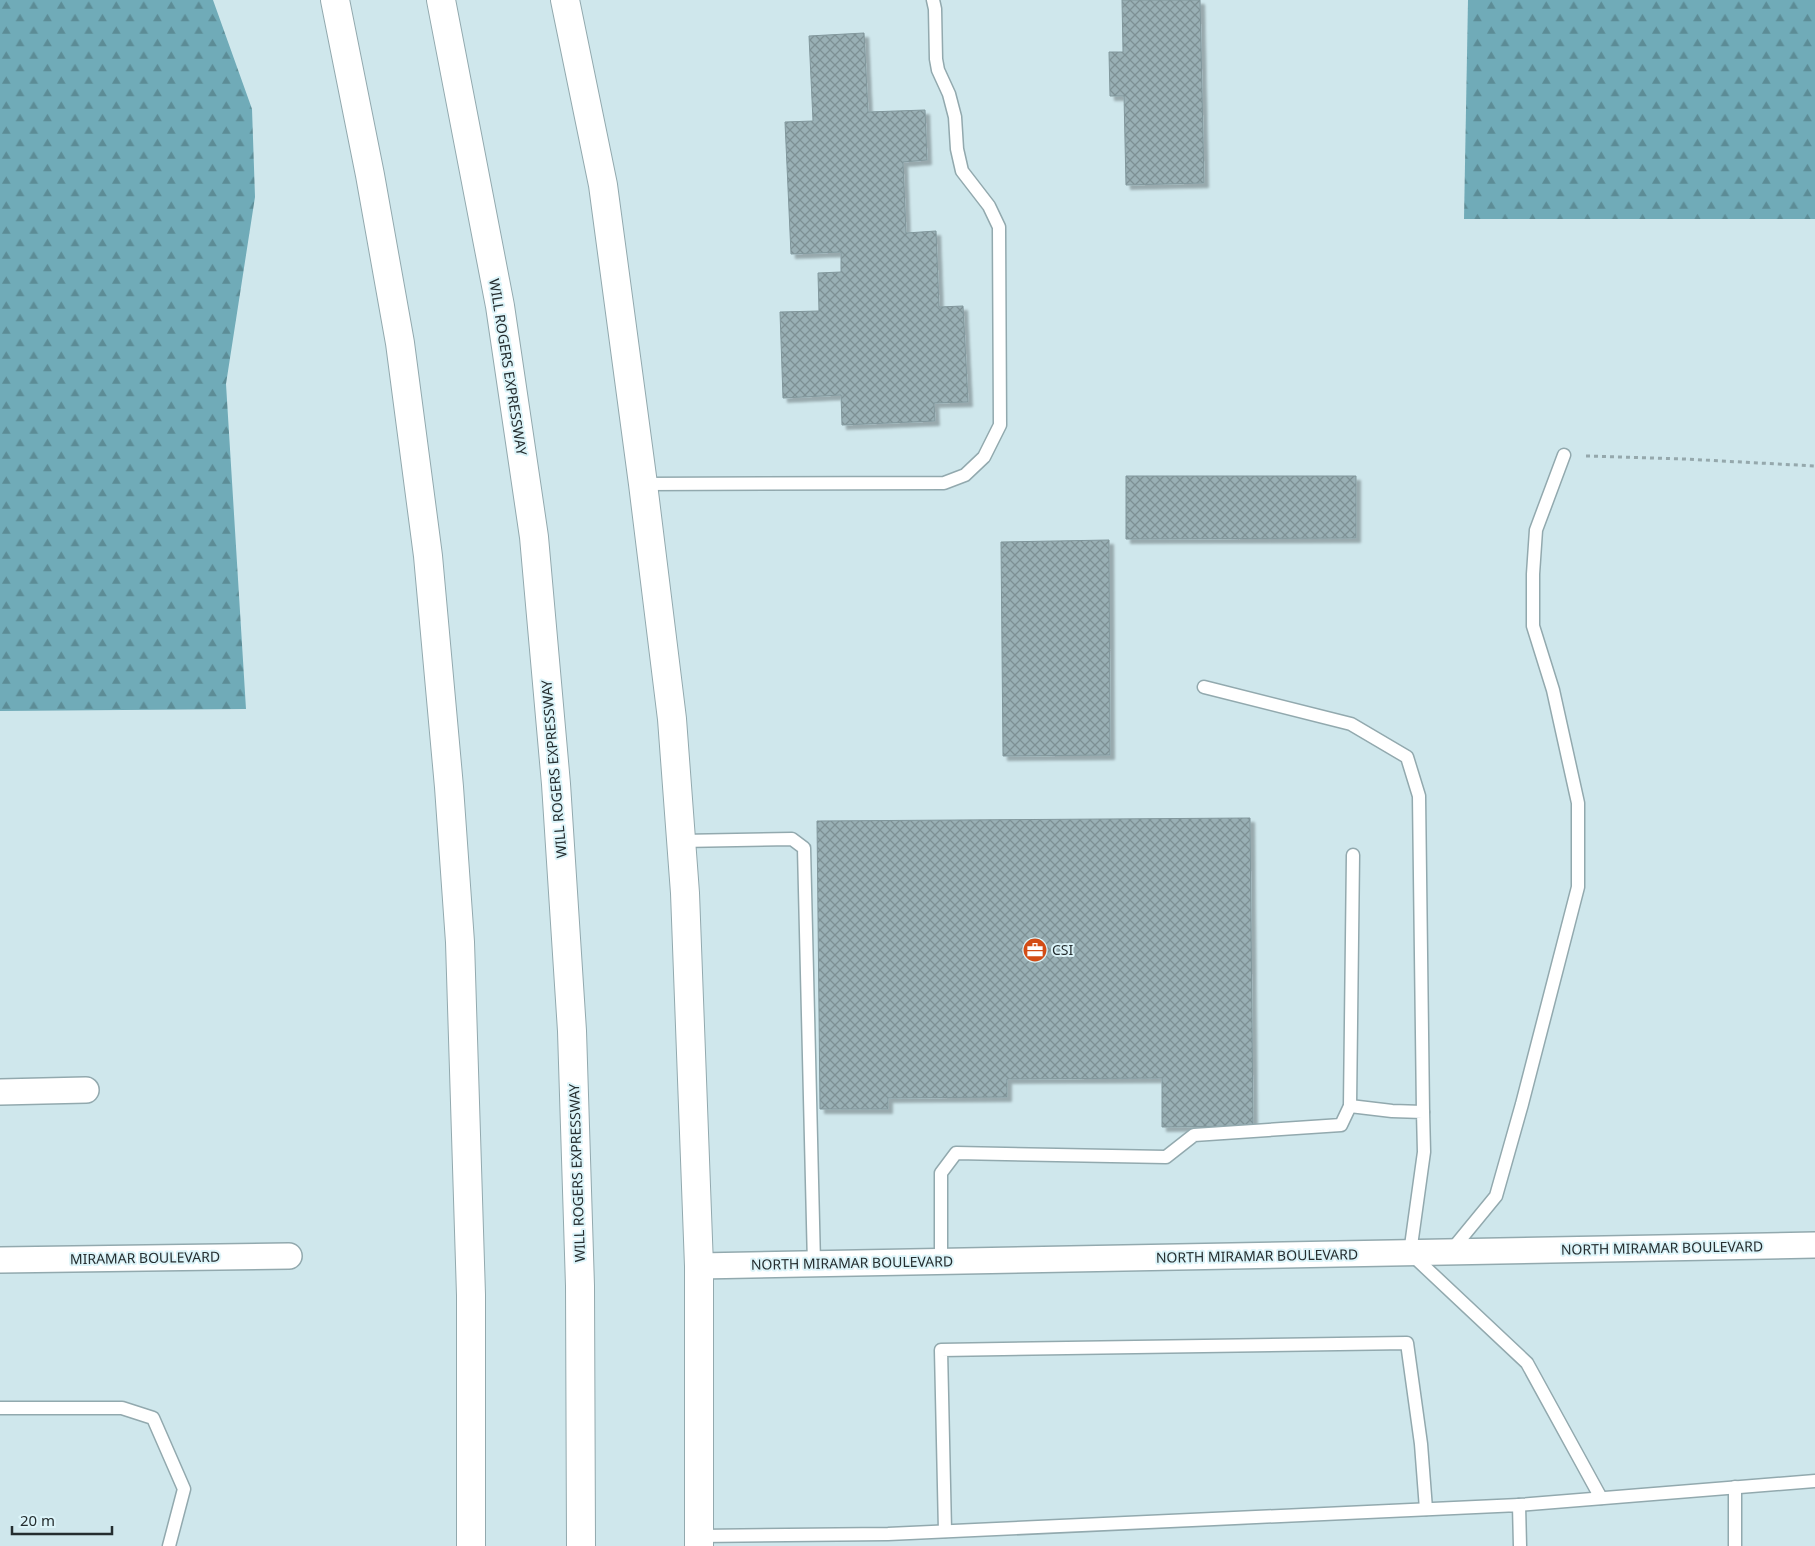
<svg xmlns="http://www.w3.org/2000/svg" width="1815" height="1546" font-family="'Noto Sans',sans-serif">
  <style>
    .forest { fill: url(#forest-firs) }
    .building { fill: url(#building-cross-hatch); stroke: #81979c; filter: url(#shadow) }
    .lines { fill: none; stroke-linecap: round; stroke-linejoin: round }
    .service-casing { stroke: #92a9ae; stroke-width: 15 }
    .minor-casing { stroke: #92a9ae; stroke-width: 28 }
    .tertiary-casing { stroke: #92a9ae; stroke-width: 30 }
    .motorway-casing { stroke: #92a9ae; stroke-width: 30 }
    .path { stroke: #95a8ac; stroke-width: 3; stroke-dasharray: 4 4; stroke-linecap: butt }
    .service { stroke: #fff; stroke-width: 12 }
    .minor { stroke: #fff; stroke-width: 25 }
    .tertiary { stroke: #fff; stroke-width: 28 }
    .motorway { stroke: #fff; stroke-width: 28 }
    .labels { text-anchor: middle; stroke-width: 4; stroke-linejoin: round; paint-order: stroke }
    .street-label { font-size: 14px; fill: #242d2f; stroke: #dcf4f9 }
    .poi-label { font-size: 14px; fill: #242d2f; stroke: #dcf4f9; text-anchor: start }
  </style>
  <defs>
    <pattern id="forest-firs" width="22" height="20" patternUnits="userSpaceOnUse" patternTransform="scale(1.25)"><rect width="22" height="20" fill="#70abb8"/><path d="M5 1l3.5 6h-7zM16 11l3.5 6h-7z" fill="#5c8c96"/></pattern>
    <pattern id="building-cross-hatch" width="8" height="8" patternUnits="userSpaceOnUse" patternTransform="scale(1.25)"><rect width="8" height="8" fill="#99b0b5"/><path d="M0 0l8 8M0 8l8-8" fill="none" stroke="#7d9094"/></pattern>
    <filter id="shadow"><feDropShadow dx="4.5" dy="4.5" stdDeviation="1" flood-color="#0004"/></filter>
  </defs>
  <rect width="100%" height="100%" fill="#cfe7ec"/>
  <!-- forest -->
  <g class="forest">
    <path d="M0,0H213L252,109L255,197L226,384L246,709L0,711Z"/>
    <path d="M1468,0H1815V219H1464Z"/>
  </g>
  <!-- building -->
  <g class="building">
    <path d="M1122,0H1200L1204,183L1126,185L1124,96H1110L1109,52H1123Z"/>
    <path d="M864,33L868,112L925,110L927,160L903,162L906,233L936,231L939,307L963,306L968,402L934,403L935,421L842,425L841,395L783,398L780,312L819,311L818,273L841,272V252L791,254L785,122L813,121L809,36Z"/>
    <path d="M1126,476H1356V538L1126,539Z"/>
    <path d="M1109,540L1110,755L1003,756L1001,542Z"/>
    <path d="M1250,818L1253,1126L1162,1127V1078L1007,1079V1097L888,1098V1109H820L817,821Z"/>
  </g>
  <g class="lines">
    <defs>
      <g id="service">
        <path d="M643,484L944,483L965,475L984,457L1000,425L999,227L989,206L962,171L957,149L955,117L949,94L938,70L936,59L935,9L933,0"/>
        <path d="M1204,687L1351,724L1407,757L1419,796L1423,1112"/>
        <path d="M681,841L792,839L804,848L814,1264"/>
        <path d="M1350,1106L1392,1111L1423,1112L1424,1152L1410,1253L1527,1363L1601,1498"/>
        <path d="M1450,1252L1496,1196L1522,1104L1578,887V803L1553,690L1533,626V574L1536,530L1564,455"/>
        <path d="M941,1262V1173L956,1153L1166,1157L1194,1135L1341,1125L1350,1106L1353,855"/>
        <path d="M0,1408H122L153,1418L184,1489L169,1546"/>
        <path d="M1735,1487V1546"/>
        <path d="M1519,1505L1815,1481"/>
        <path d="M945,1531L941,1350L1407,1343L1421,1444L1426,1509"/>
        <path d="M699,1536L888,1534L1519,1505L1520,1546"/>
      </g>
      <g id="minor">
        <path d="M0,1092L86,1090"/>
        <path d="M0,1260L289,1256"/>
        <path d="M699,1266L1815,1245"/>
      </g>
      <path id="tertiary" d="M565,0L603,185L643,484L672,719L685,893L699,1266V1546"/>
      <g id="motorway">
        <path d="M335,0L370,175L400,343L428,556L449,787L460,942L471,1295V1546"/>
        <path d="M441,0L500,306L534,537L556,784L572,1031L580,1286L581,1546"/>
      </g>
    </defs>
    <!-- service casing -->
    <use href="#service" class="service-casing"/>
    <!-- minor casing -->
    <use href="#minor" class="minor-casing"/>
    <!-- tertiary casing -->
    <use href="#tertiary" class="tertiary-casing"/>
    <!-- motorway casing -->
    <use href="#motorway" class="motorway-casing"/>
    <!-- path -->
    <path class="path" d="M1586,456L1685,459L1815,466"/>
    <!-- service -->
    <use href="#service" class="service"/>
    <!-- minor -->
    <use href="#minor" class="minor"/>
    <!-- tertiary -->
    <use href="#tertiary" class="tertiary"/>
    <!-- motorway -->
    <use href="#motorway" class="motorway"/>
  </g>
  <!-- icons -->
  <defs>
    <symbol id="office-disc" viewBox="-11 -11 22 22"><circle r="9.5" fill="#d34c15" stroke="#dcf4f9"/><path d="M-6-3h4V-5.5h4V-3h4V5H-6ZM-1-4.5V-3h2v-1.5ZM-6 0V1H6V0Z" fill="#fff"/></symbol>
  </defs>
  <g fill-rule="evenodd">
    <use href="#office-disc" x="1021" y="936" width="28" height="28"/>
  </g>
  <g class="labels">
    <!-- street labels -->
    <g class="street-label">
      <text transform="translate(508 367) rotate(81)" y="5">WILL ROGERS EXPRESSWAY</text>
      <text transform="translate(554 769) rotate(-95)" y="5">WILL ROGERS EXPRESSWAY</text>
      <text transform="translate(577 1173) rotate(-92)" y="5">WILL ROGERS EXPRESSWAY</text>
      <text transform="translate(1662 1248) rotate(-1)" y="5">NORTH MIRAMAR BOULEVARD</text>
      <text transform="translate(1257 1256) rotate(-1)" y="5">NORTH MIRAMAR BOULEVARD</text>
      <text transform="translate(145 1258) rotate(-1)" y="5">MIRAMAR BOULEVARD</text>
      <text transform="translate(852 1263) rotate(-1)" y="5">NORTH MIRAMAR BOULEVARD</text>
    </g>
    <!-- poi labels -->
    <g class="poi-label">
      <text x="1052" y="955">CSI</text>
    </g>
  </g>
  <!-- scale -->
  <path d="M12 1526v8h100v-8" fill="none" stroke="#242d2f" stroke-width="2.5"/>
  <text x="20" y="1526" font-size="15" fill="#242d2f" stroke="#dcf4f9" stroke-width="4" paint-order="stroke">20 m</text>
</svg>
